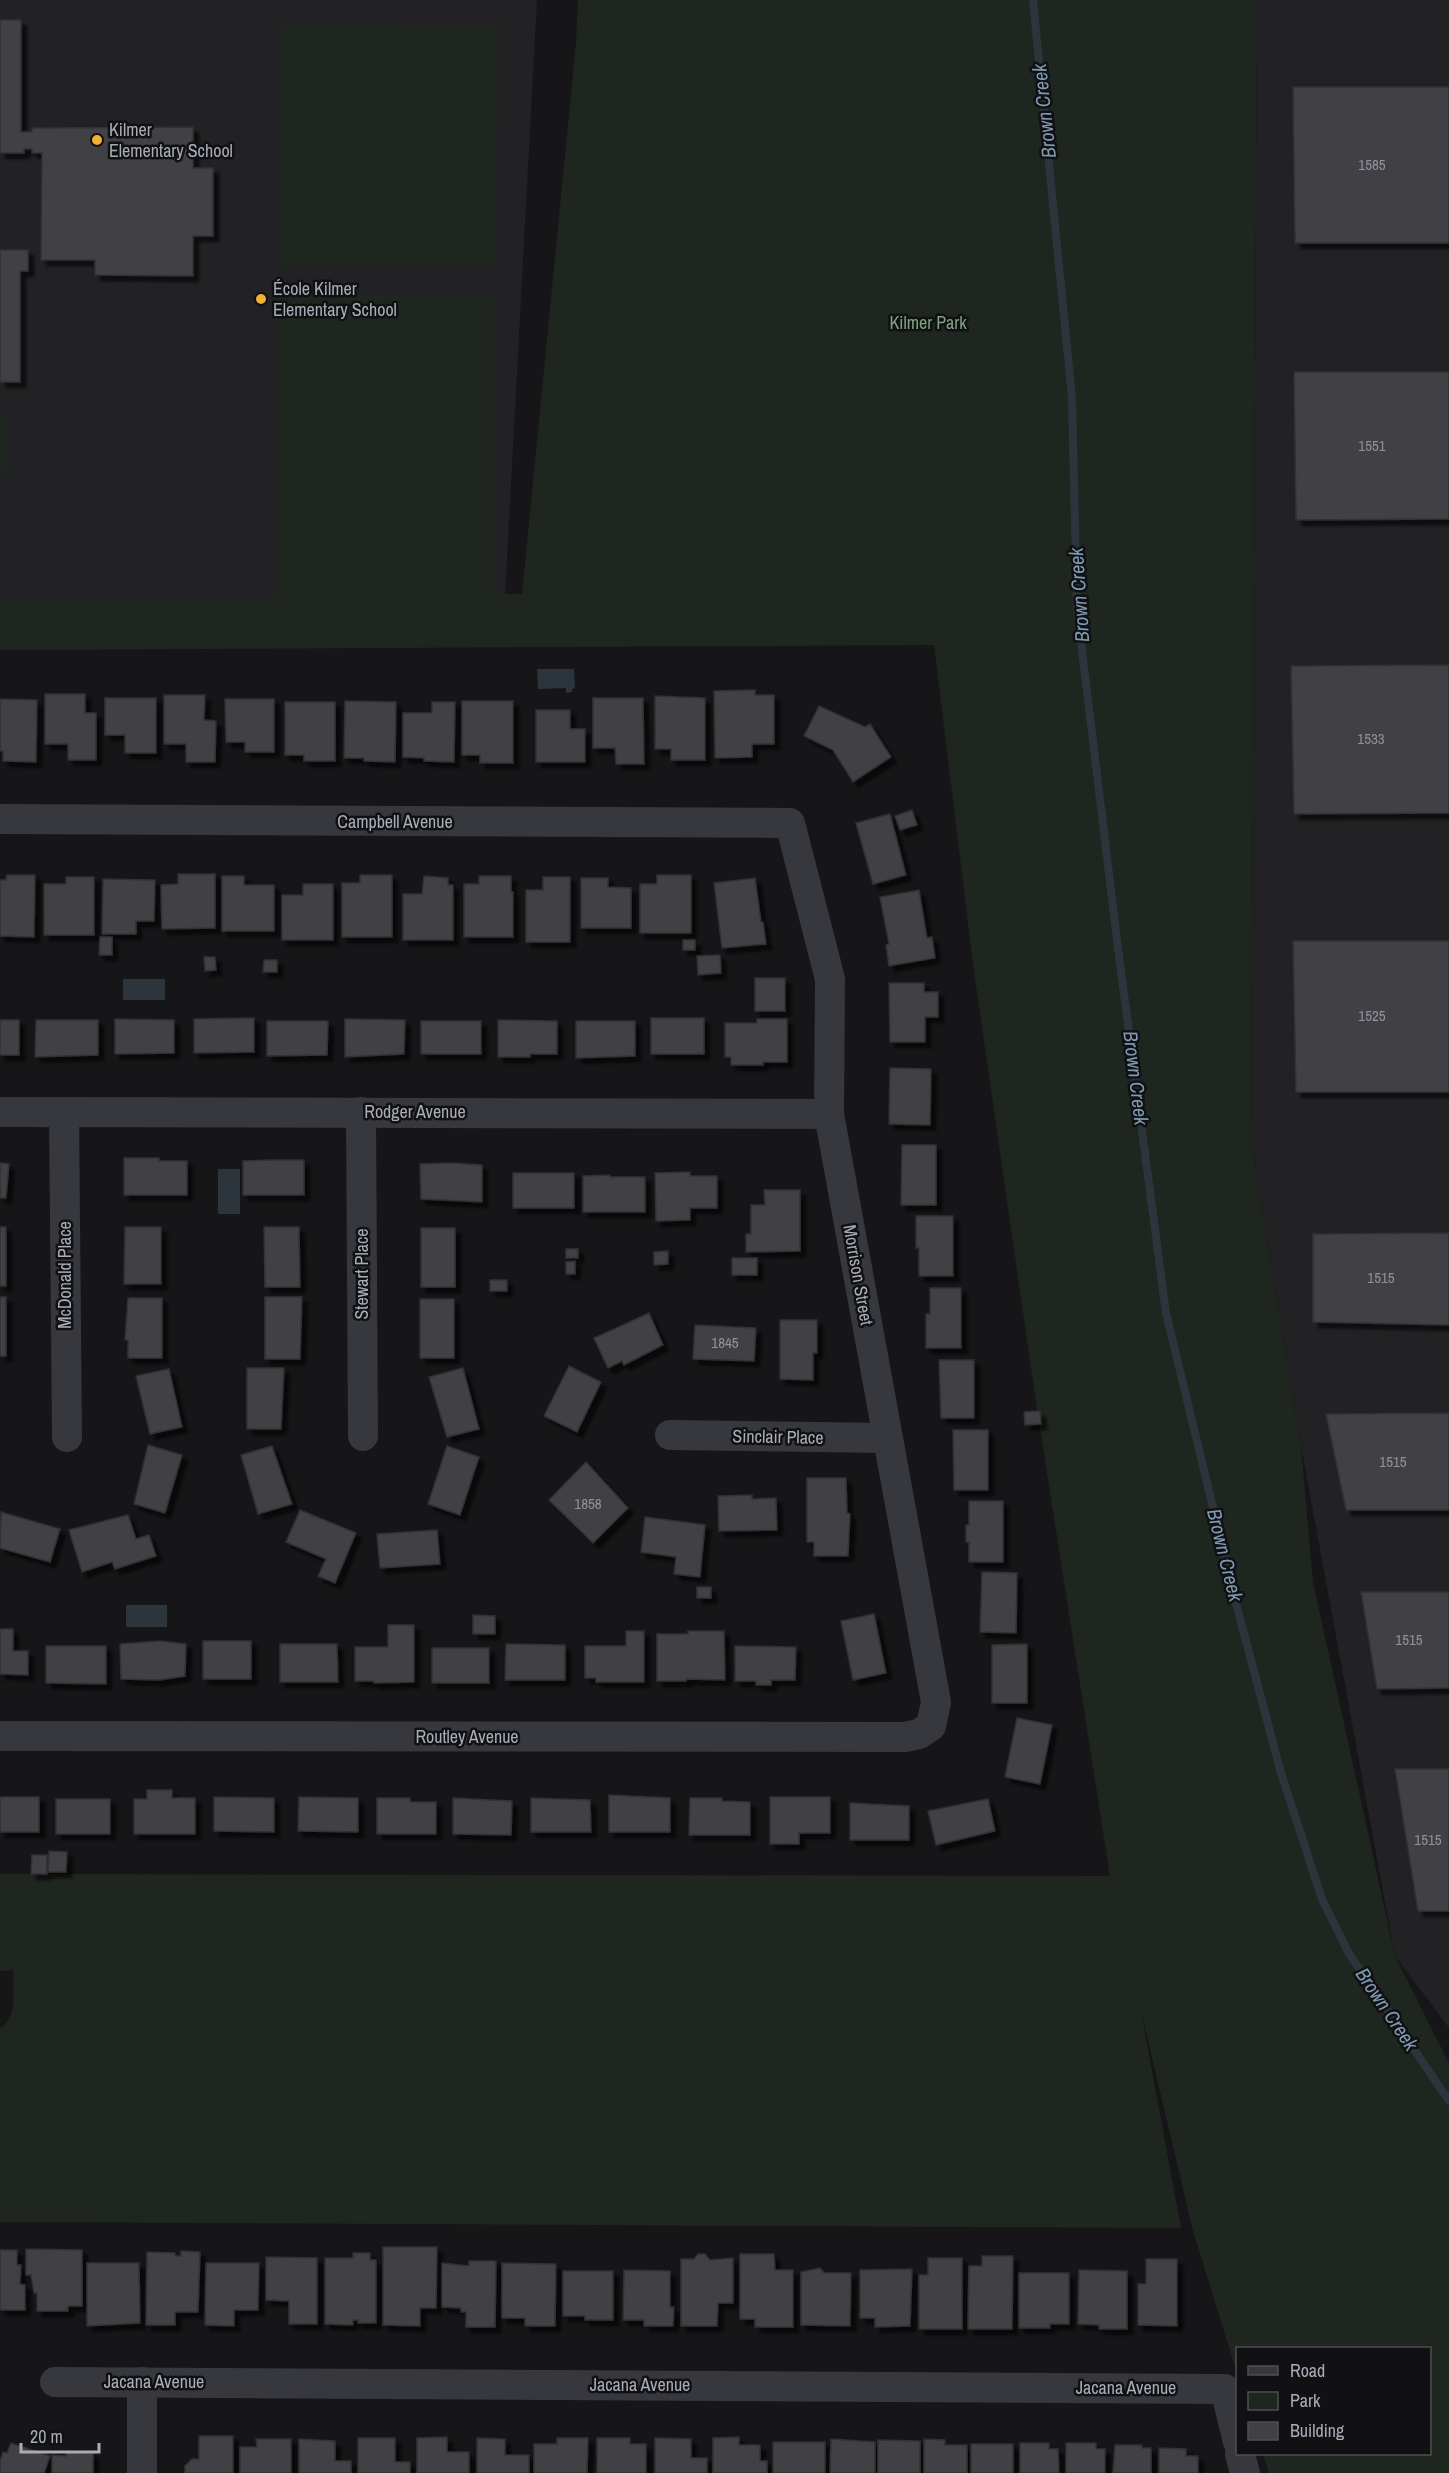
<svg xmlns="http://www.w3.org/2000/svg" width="1449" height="2473" font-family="'Archivo Narrow',sans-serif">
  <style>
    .built { fill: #222225 }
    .green { fill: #1e261f }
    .water { fill: #2c353c }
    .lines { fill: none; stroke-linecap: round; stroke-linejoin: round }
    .stream { stroke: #2c353c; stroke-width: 8 }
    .building { fill: #404145; stroke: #303034; stroke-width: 1.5; filter: url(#shadow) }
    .street { stroke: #37383d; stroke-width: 30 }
    .poi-dot { fill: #f2b134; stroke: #111113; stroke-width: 2 }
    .labels { text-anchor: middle; stroke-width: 5; stroke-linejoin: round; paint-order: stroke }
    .number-label { font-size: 15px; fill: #8e929b }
    .poi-label { font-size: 18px; fill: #a8adb8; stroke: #111113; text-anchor: start }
    .park-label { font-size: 18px; fill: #7fa381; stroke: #111113 }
    .street-label { font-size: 18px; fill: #a8adb8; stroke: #111113 }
    .water-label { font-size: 20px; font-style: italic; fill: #7f9bb3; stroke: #111113 }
  </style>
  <defs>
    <filter id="shadow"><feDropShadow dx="5.5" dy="5.5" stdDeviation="1.5" flood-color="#0009"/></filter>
  </defs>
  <rect width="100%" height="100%" fill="#161618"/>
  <!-- built -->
  <g class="built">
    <path d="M0,0H537L505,597L0,602Z"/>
    <path d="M1257,0H1449V2028L1395,1956L1301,1446L1251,1140Z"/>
  </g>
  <!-- green -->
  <g class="green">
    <path d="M578,0H1257L1251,1140L1301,1446L1313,1582L1395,1956L1449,2063V2473H1269L1263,2454H1430V2348H1238L1237,2373L1193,2231L1141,2011L1181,2228L0,2222V2028C18,2020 13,1986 13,1970L0,1971V1874L1110,1876L1037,1409L974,972L934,645L0,650V601L276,597V295H494L493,594H522L576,43Z"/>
    <path d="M278,26L497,27L495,268L277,267Z"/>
    <rect x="0" y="416" width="8" height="58"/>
  </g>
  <!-- water -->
  <g class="water">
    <path d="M537,669H574L575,688L572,689V692L566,693V688L538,689Z"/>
    <rect x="123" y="979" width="42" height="21"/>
    <rect x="218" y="1169" width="22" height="45"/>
    <rect x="126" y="1605" width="41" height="22"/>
  </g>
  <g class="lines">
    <!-- stream -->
    <path class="stream" d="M1033,0L1072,398L1077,609L1118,948L1166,1313L1238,1611L1281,1773L1322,1899L1348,1952L1449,2101"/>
  </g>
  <!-- building -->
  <g class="building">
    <path d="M0,20H21V132H32V128L193,127V168H213V236H193V276L95,275V260H41L42,153H32V149H24V153H0Z"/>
    <path d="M1293,87H1449V243H1295Z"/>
    <path d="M0,250H28V271H20V382H0Z"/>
    <path d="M1294,372H1449V519L1296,520Z"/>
    <path d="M1449,665V813L1294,814L1291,666Z"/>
    <path d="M755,690V695H774V744H752V757L715,758L714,691Z"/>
    <path d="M45,694H85V713H96V760H68V744H45Z"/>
    <path d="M164,695H205L204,720L216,721L215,762H186V744H164Z"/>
    <path d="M655,696L705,698V760H671V749H655Z"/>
    <path d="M105,698H156V753H125V735H105Z"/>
    <path d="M593,698H643L644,764H616L615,748H593Z"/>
    <path d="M0,699L37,700L36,762L3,761V751H0Z"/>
    <path d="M225,699H274V752H245V742H226Z"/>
    <path d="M345,701L396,702L395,762L364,761V758H344Z"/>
    <path d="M462,701H513V763H480V755H462Z"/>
    <path d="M285,702H335V761H304V755H285Z"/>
    <path d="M432,702H455L454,762L424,761V758L403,757V713H432Z"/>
    <path d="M819,706L865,727L870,724L891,757L853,782L833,750L804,736Z"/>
    <path d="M536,710H570V729H585V762H536Z"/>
    <path d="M912,810L917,825L900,830L895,816Z"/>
    <path d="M890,814L906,875L873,884L856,823Z"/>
    <path d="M178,874H215V928L162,929L161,885L178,884Z"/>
    <path d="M7,875H35L34,937L0,936V880H6Z"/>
    <path d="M360,875H392V937H342V883H360Z"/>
    <path d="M657,875H691V933H640V884H657Z"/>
    <path d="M222,876H244V885H274V931H222Z"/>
    <path d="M424,876L448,878V885H453V940H403V894H422Z"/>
    <path d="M479,876H511V892H513V937H464V884H479Z"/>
    <path d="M66,877H94V935H44V884H66Z"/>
    <path d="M543,877H570V942H526V890H543Z"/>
    <path d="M581,878H608V887L631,888V928H581Z"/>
    <path d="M755,878L761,922H763L766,944L722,948L714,883Z"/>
    <path d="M103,879L155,880L154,921H136V934H102Z"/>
    <path d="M303,884H333V940H282V895H303Z"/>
    <path d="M919,890L927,938L932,937L935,958L889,966L886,945L889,944L880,897Z"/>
    <path d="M100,937H112V955H99Z"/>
    <rect x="683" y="940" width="12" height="10"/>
    <path d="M1293,941H1449V1092H1296Z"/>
    <path d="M720,955L721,973L698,975L697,956Z"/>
    <path d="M204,957H215L216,970L205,971Z"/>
    <path d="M264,960H277V972H263Z"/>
    <rect x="755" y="978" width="30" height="33"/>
    <path d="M889,983H924V992H938V1017H925V1042H890Z"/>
    <path d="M254,1018V1052L194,1053V1019Z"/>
    <rect x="651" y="1018" width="53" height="36"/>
    <path d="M115,1019L174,1020V1053L115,1054Z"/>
    <path d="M345,1019L405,1020L404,1054L345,1057Z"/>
    <path d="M757,1019H787V1062H763V1065H731V1057H725V1023H757Z"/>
    <rect x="0" y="1020" width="19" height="35"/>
    <path d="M36,1020H98V1055L35,1057Z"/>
    <path d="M498,1020L557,1021V1054H530V1057H498Z"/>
    <path d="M267,1021H328L327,1055L267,1056Z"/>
    <rect x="421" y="1021" width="60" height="33"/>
    <path d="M576,1021H635V1056L576,1058Z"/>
    <path d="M890,1068L931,1069L930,1125L889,1124Z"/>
    <path d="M902,1145H936V1205H901Z"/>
    <path d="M124,1158H159V1161H187V1195H124Z"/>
    <path d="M271,1160H304V1195H243V1161Z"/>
    <path d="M0,1163L9,1164L6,1198H0Z"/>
    <path d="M451,1163L482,1165V1202L421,1199L420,1164Z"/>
    <path d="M690,1172V1176H717V1208H690V1220L656,1221L655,1173Z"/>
    <rect x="513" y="1173" width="61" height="35"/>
    <path d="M610,1175V1177H645V1212H583V1176Z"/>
    <path d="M764,1190H800V1251L746,1252V1234H751V1205H765Z"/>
    <path d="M916,1216H953V1276H919V1248H916Z"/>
    <rect x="0" y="1227" width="6" height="59"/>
    <path d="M125,1227H161V1284H124Z"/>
    <path d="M264,1227H299L300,1287H265Z"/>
    <rect x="421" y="1228" width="34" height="59"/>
    <path d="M1449,1233V1325L1313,1322V1234Z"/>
    <rect x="566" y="1249" width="12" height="9"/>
    <path d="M668,1251V1264L654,1265V1252Z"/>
    <rect x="732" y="1258" width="25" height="17"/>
    <path d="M575,1261V1274H566V1262Z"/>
    <rect x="490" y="1280" width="17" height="11"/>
    <path d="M930,1288H961V1348H926V1314H930Z"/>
    <rect x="0" y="1297" width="6" height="59"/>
    <path d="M265,1297H302L300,1359H265Z"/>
    <path d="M128,1298H162V1358H128V1340H125Z"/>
    <rect x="420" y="1299" width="34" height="59"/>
    <path d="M649,1313L663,1345L624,1365L622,1361L608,1368L594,1338Z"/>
    <path d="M780,1320H817V1353H813V1380L780,1379Z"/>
    <path d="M695,1325L756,1328L754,1361L693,1359Z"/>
    <path d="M939,1360H974V1418H941Z"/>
    <path d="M569,1366L601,1382L577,1432L544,1416Z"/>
    <path d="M247,1368H284L281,1429H247Z"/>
    <path d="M463,1368L479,1429L447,1437L429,1377Z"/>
    <path d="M169,1369L182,1427L150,1434L136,1376Z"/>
    <path d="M1040,1411L1041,1424L1025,1425L1024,1412Z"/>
    <path d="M1449,1413V1510H1346L1326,1414Z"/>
    <path d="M953,1430H988V1490H954Z"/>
    <path d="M148,1445L182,1455L165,1513L134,1504Z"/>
    <path d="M272,1446L292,1504L258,1514L241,1455Z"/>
    <path d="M447,1446L479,1457L460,1515L428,1504Z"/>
    <path d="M586,1462L628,1508L593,1543L549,1500Z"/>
    <path d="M807,1478H846L847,1513L850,1514L848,1556H814V1542H807Z"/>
    <path d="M752,1495V1499L776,1498L777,1530L719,1531L718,1496Z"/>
    <path d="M969,1501H1003V1562H969V1542H966V1525H969Z"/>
    <path d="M300,1510L356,1533L335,1583L318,1576L326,1559L286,1542Z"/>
    <path d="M1,1512L60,1529L50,1562L0,1548Z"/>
    <path d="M128,1515L136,1539L149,1535L156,1556L115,1569L112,1562L82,1572L69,1530Z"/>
    <path d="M645,1517L705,1525L700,1577L674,1574L676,1557L641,1552Z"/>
    <path d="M437,1530L440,1564L380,1568L377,1534Z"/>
    <path d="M982,1572L1017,1573L1016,1633L980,1632Z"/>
    <rect x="697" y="1587" width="14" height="11"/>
    <path d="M1361,1592H1449V1688L1377,1689Z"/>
    <path d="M874,1614L886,1673L853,1680L841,1621Z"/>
    <path d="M473,1615L495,1616V1634H473Z"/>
    <path d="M388,1625H414V1682L374,1683V1681H355V1647H388Z"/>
    <path d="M0,1629H13V1651H28V1675L0,1674Z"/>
    <path d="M626,1631H644V1682H596V1678H585V1646H626Z"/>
    <path d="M688,1631H724L725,1680L686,1679V1681H657V1634H688Z"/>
    <path d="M160,1641L186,1644L185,1676L159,1680L121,1679L120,1644Z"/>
    <rect x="203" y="1641" width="48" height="38"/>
    <path d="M280,1644H337L338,1682H280Z"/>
    <path d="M506,1644L565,1645V1680H505Z"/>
    <path d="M1027,1644V1703H992V1645Z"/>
    <path d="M46,1646H106V1684L46,1683Z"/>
    <path d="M735,1646L796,1647L795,1680H771V1685H756V1681H735Z"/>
    <rect x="432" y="1648" width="57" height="35"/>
    <path d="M1017,1718L1052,1725L1040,1784L1005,1777Z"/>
    <path d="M1395,1769H1449V1911H1418Z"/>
    <path d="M147,1790H172V1798H195V1834H134V1799H147Z"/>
    <path d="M609,1795L670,1798V1832H609Z"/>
    <rect x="0" y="1797" width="39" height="35"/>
    <path d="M214,1797L274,1798V1832L214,1831Z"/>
    <path d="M299,1797L358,1798V1832L298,1831Z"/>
    <path d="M770,1797H830V1833H799V1844H770Z"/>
    <path d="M377,1798H410V1802H436V1834H377Z"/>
    <path d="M453,1798L512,1801L511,1835L453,1834Z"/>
    <path d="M531,1798L590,1800L591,1832H531Z"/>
    <path d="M690,1798H722V1801L750,1802V1835H689Z"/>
    <rect x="56" y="1799" width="54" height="35"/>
    <path d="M988,1799L995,1831L936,1845L928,1811Z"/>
    <path d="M850,1803L909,1806V1840H850Z"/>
    <path d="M49,1851L67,1852L66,1872H48Z"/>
    <path d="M32,1855H47V1874H31Z"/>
    <path d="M383,2247H437L436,2308H420V2326L383,2325Z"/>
    <path d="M26,2249L82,2250V2306H68V2311H37V2293H34L31,2275H26Z"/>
    <path d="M0,2250H17V2265H21L20,2284L25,2285V2310H0Z"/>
    <path d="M181,2251L200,2252L198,2312H175V2325H146L147,2252L175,2253V2256H181Z"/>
    <path d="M353,2253H370V2260H376V2323H358V2320H353V2325L325,2324V2258H353Z"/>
    <path d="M698,2254H705L710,2260L733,2258V2303H718L717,2326H681V2259H694Z"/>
    <path d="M740,2254H774L775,2270H793V2327H755V2319H740Z"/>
    <path d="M982,2256H1013L1012,2329H968L969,2266H982Z"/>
    <path d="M266,2257L317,2258V2324H289V2301L266,2300Z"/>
    <path d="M928,2258H962V2329H919V2275H928Z"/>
    <path d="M1146,2259H1177V2326L1138,2325V2284H1146Z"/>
    <path d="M469,2261H496L495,2327H466V2312H461V2308L442,2307V2263L469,2266Z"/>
    <path d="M87,2263H139L140,2323L87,2326Z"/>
    <path d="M206,2263H259L258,2310H234V2326L205,2325Z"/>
    <path d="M502,2263L556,2264L555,2326H525V2318H502Z"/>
    <path d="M820,2268L824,2273H851L850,2326L801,2325V2272Z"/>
    <path d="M912,2269L910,2326L875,2327V2318H860V2270Z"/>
    <path d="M624,2270L670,2271V2307H674L673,2326H644V2320H623Z"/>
    <path d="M1079,2270L1127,2271V2329H1099V2325L1078,2324Z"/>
    <path d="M563,2271H613V2320H585V2316H563Z"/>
    <path d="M1019,2273H1069V2324H1050V2328H1019Z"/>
    <path d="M199,2436H233V2473H185V2466L192,2459H199Z"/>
    <path d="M447,2437V2452H469V2473H417V2438Z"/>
    <path d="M739,2437V2445H760V2461H767V2473H713V2438Z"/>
    <path d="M358,2438H395V2462H410V2473H358Z"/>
    <path d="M477,2438L505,2439V2455H529V2473H477Z"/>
    <path d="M557,2438H588L587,2473H534V2444H557Z"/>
    <path d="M597,2438H630V2444H646V2473H597Z"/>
    <path d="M655,2438L691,2439V2458H707V2473H655Z"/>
    <path d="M256,2439H291V2473H240V2447H257Z"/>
    <path d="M299,2439L335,2441V2461H351V2473H299Z"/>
    <path d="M831,2439L875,2442V2473H830Z"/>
    <path d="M924,2439L945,2440V2445H967V2473H924Z"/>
    <path d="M878,2440L920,2441V2473H878Z"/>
    <rect x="773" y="2442" width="52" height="31"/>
    <path d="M11,2443L50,2456L44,2473H0V2461L3,2452L7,2453Z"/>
    <path d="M1020,2443H1049V2449H1058L1059,2473H1020Z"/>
    <path d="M1066,2443H1096V2449H1105V2473H1066Z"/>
    <rect x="971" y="2444" width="42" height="29"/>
    <path d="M1115,2445H1142V2448H1151V2473H1113Z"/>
    <path d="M1159,2448L1186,2449V2456H1198V2473H1159Z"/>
    <path d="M66,2452L93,2453V2473H52V2455L66,2456Z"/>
  </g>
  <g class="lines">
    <!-- street -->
    <g class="street">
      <path d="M0,819L790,823L830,979L829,1114L936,1702L931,1726L919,1734L905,1737L0,1736"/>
      <path d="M0,1112L829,1114"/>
      <path d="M64,1112L67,1437"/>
      <path d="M361,1112L363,1436"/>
      <path d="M670,1435L887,1438"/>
      <path d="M55,2382L1225,2389L1238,2442"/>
      <path d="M1240,2454L1245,2473"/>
      <path d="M142,2473V2382"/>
    </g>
  </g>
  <!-- markers -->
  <g class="poi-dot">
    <circle cx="97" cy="140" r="6"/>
    <circle cx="261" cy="299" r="6"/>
  </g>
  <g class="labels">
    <!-- number labels -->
    <g class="number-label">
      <text x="1372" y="170">1585</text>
      <text x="1372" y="451">1551</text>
      <text x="1371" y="744">1533</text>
      <text x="1372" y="1021">1525</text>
      <text x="1381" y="1283">1515</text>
      <text x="725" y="1348">1845</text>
      <text x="1393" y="1467">1515</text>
      <text x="588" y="1509">1858</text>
      <text x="1409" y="1645">1515</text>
      <text x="1428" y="1845">1515</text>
    </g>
    <!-- poi labels -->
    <g class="poi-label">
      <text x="109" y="136">Kilmer<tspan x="109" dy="21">Elementary School</tspan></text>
      <text x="273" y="295">École Kilmer<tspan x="273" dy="21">Elementary School</tspan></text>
    </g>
    <!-- park labels -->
    <g class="park-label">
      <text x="928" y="329">Kilmer Park</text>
    </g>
    <!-- street labels -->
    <g class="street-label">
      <text x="395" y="828">Campbell Avenue</text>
      <text x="415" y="1118">Rodger Avenue</text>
      <text transform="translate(362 1274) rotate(-90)" y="6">Stewart Place</text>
      <text transform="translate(65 1275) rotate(-90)" y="6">McDonald Place</text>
      <text transform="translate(858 1275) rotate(80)" y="6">Morrison Street</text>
      <text transform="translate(778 1437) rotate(1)" y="6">Sinclair Place</text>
      <text x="467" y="1743">Routley Avenue</text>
      <text x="154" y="2388">Jacana Avenue</text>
      <text x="640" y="2391">Jacana Avenue</text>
      <text x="1126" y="2394">Jacana Avenue</text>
    </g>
    <!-- water labels -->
    <g class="water-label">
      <text transform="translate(1044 111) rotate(-96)" y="7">Brown Creek</text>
      <text transform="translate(1079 595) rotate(-94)" y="7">Brown Creek</text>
      <text transform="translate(1136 1078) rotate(83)" y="7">Brown Creek</text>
      <text transform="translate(1225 1555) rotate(76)" y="7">Brown Creek</text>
      <text transform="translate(1387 2009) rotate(56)" y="7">Brown Creek</text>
    </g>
  </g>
  <!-- legend -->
  <rect x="1236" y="2347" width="195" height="108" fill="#111113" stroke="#4d4f55" stroke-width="1.5"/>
  <rect x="1248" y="2366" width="30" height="9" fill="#37383d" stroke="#4d4f55" stroke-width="1.5"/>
  <text x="1290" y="2377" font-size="18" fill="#a8adb8">Road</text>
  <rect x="1248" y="2392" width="30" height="18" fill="#1e261f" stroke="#4d4f55" stroke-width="1.5"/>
  <text x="1290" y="2407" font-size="18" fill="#a8adb8">Park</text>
  <rect x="1248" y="2422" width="30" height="18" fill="#404145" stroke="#4d4f55" stroke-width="1.5"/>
  <text x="1290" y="2437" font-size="18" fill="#a8adb8">Building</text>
  <!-- scale -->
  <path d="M21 2443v9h78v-9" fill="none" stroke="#a8adb8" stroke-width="3"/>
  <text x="30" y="2443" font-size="18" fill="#a8adb8" stroke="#111113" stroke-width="4.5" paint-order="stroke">20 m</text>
</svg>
